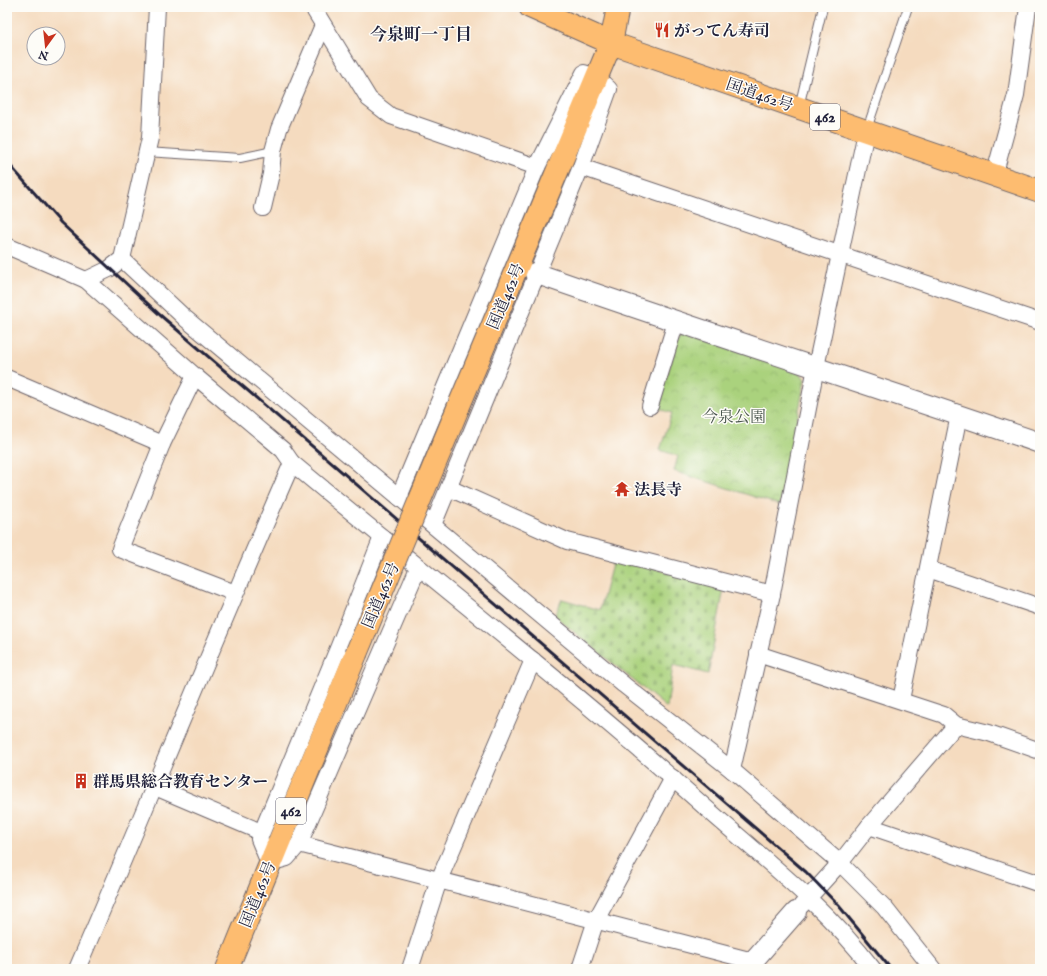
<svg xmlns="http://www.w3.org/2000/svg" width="1047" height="976" font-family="'IM FELL English','Noto Serif JP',serif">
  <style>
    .cemetery { fill: url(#cemetery-stones); stroke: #667a5c }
    .park { fill: url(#park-crowns); stroke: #667a5c }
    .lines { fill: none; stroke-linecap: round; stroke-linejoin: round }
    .service-casing { stroke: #6c6369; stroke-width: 10 }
    .minor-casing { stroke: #6c6369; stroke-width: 18 }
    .tertiary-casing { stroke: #6c6369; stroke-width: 22 }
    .primary-casing { stroke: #6c6369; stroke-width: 24 }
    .trunk-casing { stroke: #6c6369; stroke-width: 24 }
    .service { stroke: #fff; stroke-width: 8 }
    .minor { stroke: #fff; stroke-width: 16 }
    .tertiary { stroke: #fff; stroke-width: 20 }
    .primary { stroke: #fdbc70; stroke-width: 22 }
    .trunk { stroke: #fdbc70; stroke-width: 22 }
    .rail { stroke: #22223b; stroke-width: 3 }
    .trunk-bridge-casing { stroke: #6c6369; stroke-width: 24; stroke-linecap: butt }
    .trunk-bridge { stroke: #fdbc70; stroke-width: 22 }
    .labels { text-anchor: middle; stroke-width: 3; stroke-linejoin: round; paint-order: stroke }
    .shield { fill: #fdfcf7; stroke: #646373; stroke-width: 1 }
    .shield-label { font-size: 15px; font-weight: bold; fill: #22223b }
    .poi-label { font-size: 16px; font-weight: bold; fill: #22223b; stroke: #fdfcf7; text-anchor: start }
    .street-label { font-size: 16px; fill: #22223b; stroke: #fdfcf7 }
    .park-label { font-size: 16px; fill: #4b574f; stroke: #fdfcf7 }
    .neighbourhood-label { font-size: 17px; font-weight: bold; fill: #22223b; stroke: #fdfcf7 }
  </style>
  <defs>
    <pattern id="cemetery-stones" width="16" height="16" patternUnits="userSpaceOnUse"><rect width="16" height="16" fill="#aad27d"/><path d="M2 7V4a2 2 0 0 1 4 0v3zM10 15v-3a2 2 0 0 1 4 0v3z" fill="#92b46d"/></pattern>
    <pattern id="park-crowns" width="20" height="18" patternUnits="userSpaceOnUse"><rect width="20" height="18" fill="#aad27d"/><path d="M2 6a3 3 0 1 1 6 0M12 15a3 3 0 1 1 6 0" fill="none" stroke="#92b46d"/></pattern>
  </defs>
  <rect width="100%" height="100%" fill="#fdfcf7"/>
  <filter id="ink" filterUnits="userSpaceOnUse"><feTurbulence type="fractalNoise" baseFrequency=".025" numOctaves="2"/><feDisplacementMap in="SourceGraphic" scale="8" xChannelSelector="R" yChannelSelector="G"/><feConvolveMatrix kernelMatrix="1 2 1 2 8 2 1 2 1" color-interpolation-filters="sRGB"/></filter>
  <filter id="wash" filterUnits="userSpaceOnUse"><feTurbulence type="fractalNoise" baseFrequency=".012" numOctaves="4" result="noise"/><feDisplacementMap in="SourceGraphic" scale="16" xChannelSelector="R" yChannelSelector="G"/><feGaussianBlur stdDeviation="0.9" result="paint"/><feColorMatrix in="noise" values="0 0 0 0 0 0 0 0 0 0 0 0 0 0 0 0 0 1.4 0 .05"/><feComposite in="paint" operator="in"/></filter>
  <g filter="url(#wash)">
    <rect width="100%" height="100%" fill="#f5dbbf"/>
    <!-- cemetery -->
    <path class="cemetery" d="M614,557L724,588L708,674L673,665L667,708L555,616L562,599L600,610Z"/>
    <!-- park -->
    <path class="park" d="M685,333L799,370L805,380L780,505L674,471L678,456L660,450L672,413L657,408L679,336Z"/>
  </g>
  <g filter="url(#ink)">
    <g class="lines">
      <defs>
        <g id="service">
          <path d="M799,107L823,7"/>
          <path d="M867,129L908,7"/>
          <path d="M146,152L240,158L273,151"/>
        </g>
        <g id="minor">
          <path d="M315,7V11L369,99L391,116L537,167"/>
          <path d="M581,167L1040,322"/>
          <path d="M994,176L1016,95L1028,7"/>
          <path d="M263,208L271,174L273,151L279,129L323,25"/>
          <path d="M7,246L86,280L195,376L283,450L292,463C430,578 572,688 706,808C764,859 826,907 873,969"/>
          <path d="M122,259L186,319L624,685L732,770L840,863L884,907L933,969"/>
          <path d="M86,280L109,269L122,259L150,138L157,7"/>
          <path d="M195,376L162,444L120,549L235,593"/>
          <path d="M7,378L162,444"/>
          <path d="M650,406L676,322"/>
          <path d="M449,488L567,541L772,594"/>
          <path d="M399,497L537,167L584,73L596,77L609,89L581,167L433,525"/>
          <path d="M382,537L339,646L259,839L269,863L287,858L299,844L418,568"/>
          <path d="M928,569L1040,607"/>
          <path d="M758,654L944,715L956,725L989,733L1040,751"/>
          <path d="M901,700L959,415"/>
          <path d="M732,770L772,594L816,367L866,132"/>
          <path d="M155,787L261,832"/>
          <path d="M869,826L1040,884"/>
          <path d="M299,844L753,961"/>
          <path d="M801,906L840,863L869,826L956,725"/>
          <path d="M77,969C149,801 218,631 292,463"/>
          <path d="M410,969L439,880L533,660"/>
          <path d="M580,969L596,920L673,778"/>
        </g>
        <g id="tertiary">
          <path d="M535,273C703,332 872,385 1040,443"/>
          <path d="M750,969L753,961L796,912"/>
        </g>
        <path id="primary" d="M530,7L611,43L618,7"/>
        <g id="trunk">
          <path d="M458,408L611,43L1040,191"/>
          <path d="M227,969L356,654"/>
        </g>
      </defs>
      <!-- service casing -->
      <use href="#service" class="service-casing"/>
      <!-- minor casing -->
      <use href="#minor" class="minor-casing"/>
      <!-- tertiary casing -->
      <use href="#tertiary" class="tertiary-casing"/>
      <!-- primary casing -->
      <use href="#primary" class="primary-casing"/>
      <!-- trunk casing -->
      <use href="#trunk" class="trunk-casing"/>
      <!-- service -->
      <use href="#service" class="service"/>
      <!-- minor -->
      <use href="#minor" class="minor"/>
      <!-- tertiary -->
      <use href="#tertiary" class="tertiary"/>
      <!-- primary -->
      <use href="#primary" class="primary"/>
      <!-- trunk -->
      <use href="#trunk" class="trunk"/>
      <!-- rail -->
      <path class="rail" d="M7,162L61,223L160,315L806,872L839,906L891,969"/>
      <defs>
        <path id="trunk-bridge" d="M356,654L458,408"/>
      </defs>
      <!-- trunk-bridge casing -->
      <use href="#trunk-bridge" class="trunk-bridge-casing"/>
      <!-- trunk-bridge -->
      <use href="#trunk-bridge" class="trunk-bridge"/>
    </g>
  </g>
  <!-- icons -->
  <defs>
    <symbol id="restaurant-bare" viewBox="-9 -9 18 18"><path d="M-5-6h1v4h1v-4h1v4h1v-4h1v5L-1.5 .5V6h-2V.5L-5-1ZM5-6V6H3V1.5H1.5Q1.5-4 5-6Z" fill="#c8321e" stroke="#fdfcf7" stroke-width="2.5" paint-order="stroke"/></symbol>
    <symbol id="temple-bare" viewBox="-9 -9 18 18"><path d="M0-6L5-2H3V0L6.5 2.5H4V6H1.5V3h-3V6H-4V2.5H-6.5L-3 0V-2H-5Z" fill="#c8321e" stroke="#fdfcf7" stroke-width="2.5" paint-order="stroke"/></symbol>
    <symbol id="building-bare" viewBox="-9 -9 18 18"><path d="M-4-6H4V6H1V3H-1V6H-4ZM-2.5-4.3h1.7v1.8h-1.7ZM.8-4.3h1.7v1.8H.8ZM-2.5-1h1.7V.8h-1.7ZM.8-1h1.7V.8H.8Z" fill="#c8321e" stroke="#fdfcf7" stroke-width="2.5" paint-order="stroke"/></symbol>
  </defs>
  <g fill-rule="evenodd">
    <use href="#restaurant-bare" x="651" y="19" width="22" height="22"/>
    <use href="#temple-bare" x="611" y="478" width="22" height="22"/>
    <use href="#building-bare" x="70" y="770" width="22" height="22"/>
  </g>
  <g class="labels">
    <!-- shield labels -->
    <g class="shield">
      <rect x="810" y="104" width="30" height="26" rx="3"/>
      <rect x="276" y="798" width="30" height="26" rx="3"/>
    </g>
    <g class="shield-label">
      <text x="825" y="122">462</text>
      <text x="291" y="816">462</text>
    </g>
    <!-- poi labels -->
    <g class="poi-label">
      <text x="674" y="36">がってん寿司</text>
      <text x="634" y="495">法長寺</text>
      <text x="93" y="787">群馬県総合教育センター</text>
    </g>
    <!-- street labels -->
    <g class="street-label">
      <text transform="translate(760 94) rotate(19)" y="6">国道462号</text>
      <text transform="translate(505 296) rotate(-67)" y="6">国道462号</text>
      <text transform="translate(380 595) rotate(-67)" y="6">国道462号</text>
      <text transform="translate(257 894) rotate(-68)" y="6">国道462号</text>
    </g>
    <!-- park labels -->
    <g class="park-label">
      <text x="734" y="422">今泉公園</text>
    </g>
    <!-- neighbourhood labels -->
    <g class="neighbourhood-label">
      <text x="421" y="40">今泉町一丁目</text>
    </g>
  </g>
  <!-- margin -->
  <rect width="1047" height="976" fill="none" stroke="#fdfcf7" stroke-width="24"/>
  <!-- north arrow -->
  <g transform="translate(46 46) rotate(195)"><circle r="19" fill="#fdfcf7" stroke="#a5a5ac"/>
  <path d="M0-3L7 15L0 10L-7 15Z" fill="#c8321e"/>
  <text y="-6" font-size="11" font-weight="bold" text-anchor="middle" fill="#22223b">N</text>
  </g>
</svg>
